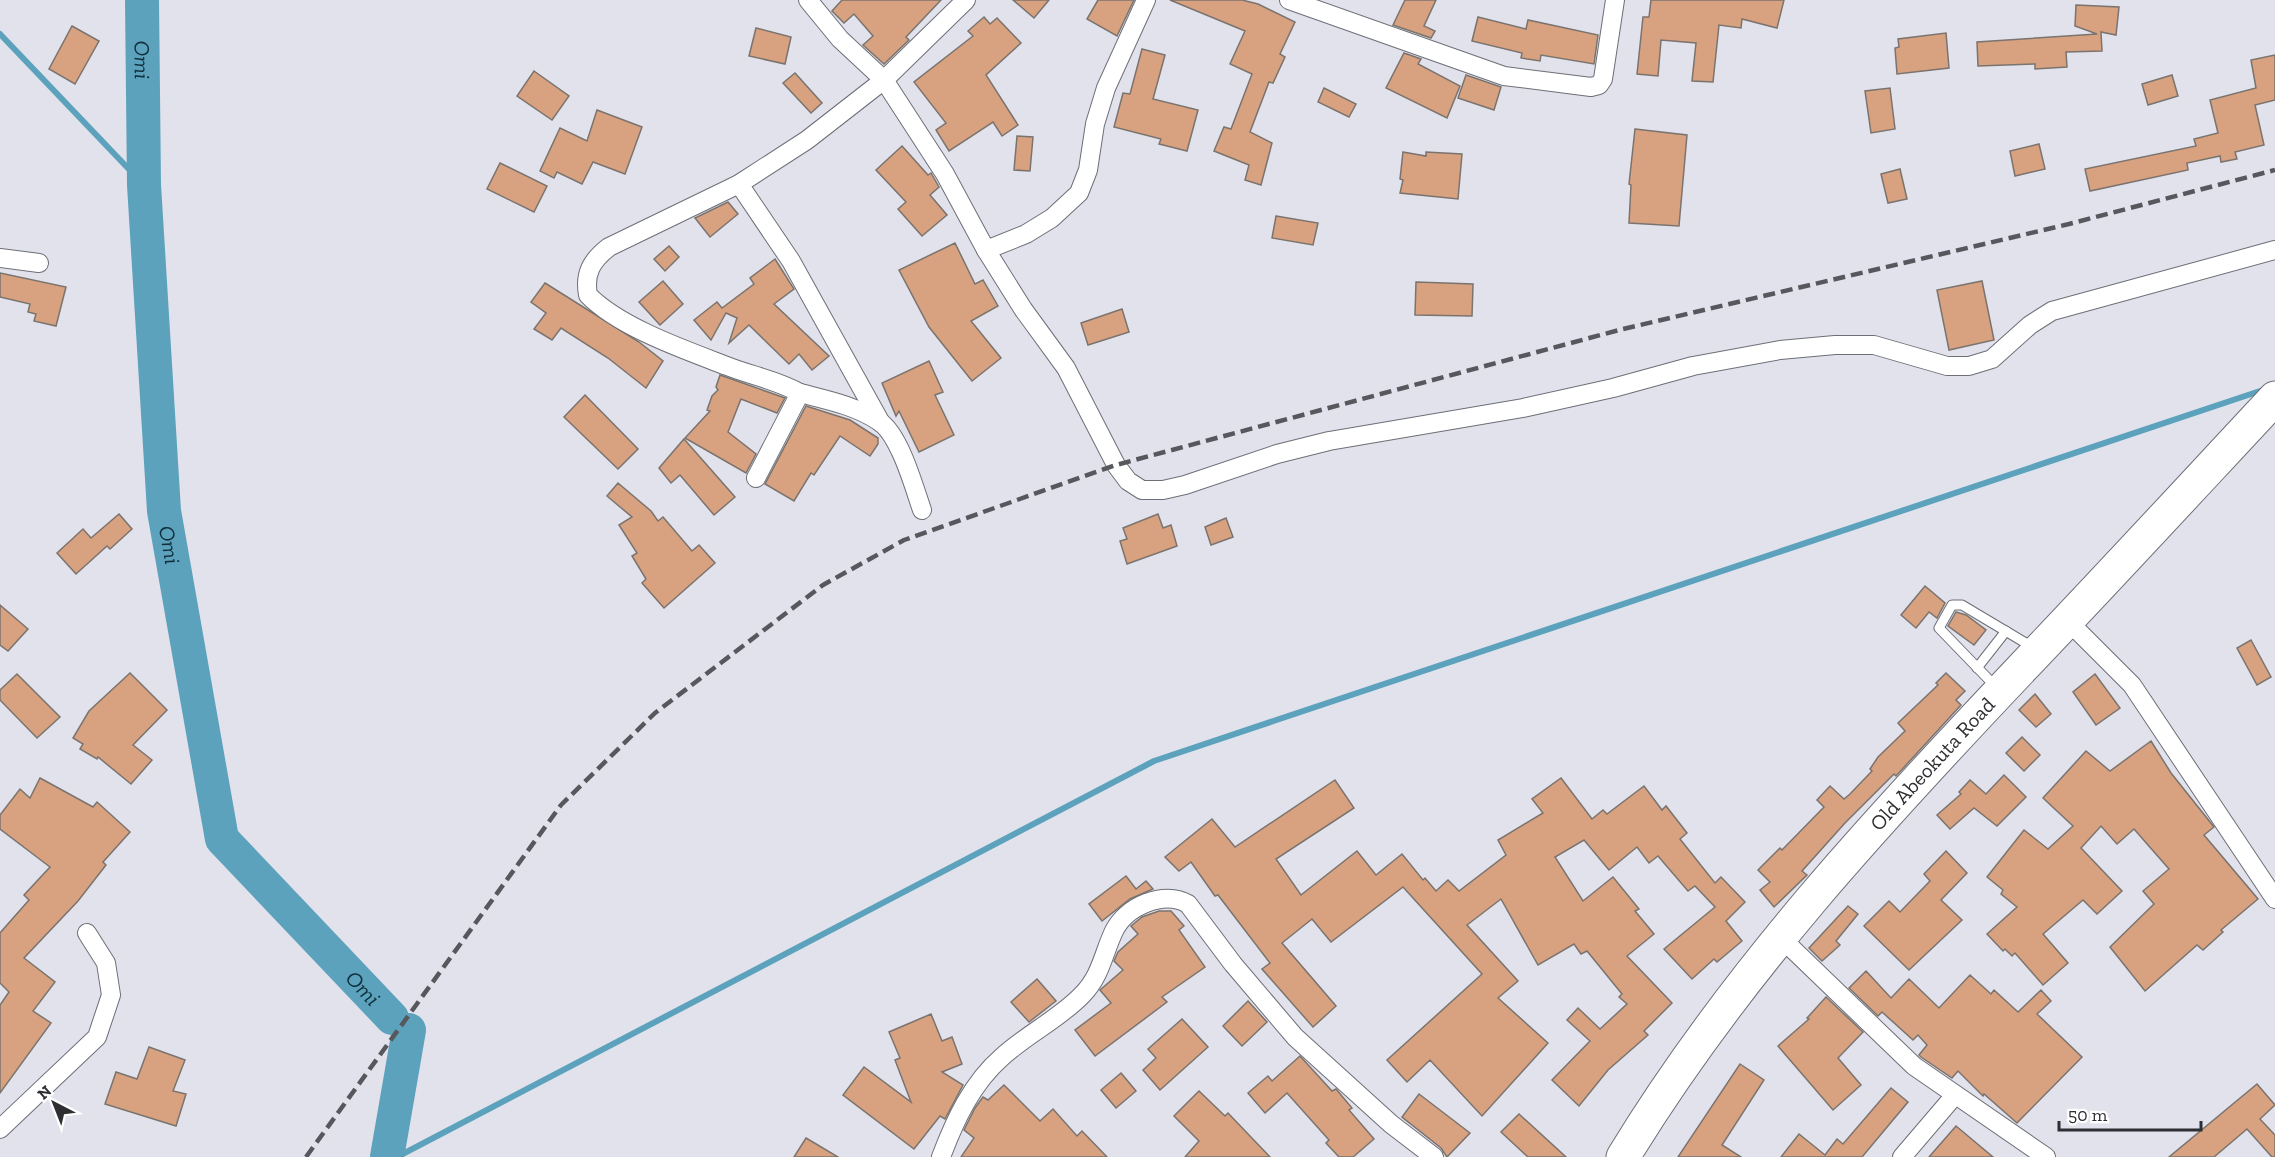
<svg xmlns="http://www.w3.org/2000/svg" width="2275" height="1157" font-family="'Zilla Slab',serif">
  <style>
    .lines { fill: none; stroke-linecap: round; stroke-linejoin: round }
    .stream { stroke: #5da2bc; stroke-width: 6 }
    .river { stroke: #5da2bc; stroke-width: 34 }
    .building { fill: #d8a280; stroke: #7b736e; stroke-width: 1.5 }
    .lane-casing { stroke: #6d6f77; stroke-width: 11 }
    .street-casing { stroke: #6d6f77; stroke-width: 20 }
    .highway-casing { stroke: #6d6f77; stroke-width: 35 }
    .lane { stroke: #fff; stroke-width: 9 }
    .street { stroke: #fff; stroke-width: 18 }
    .highway { stroke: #fff; stroke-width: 33 }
    .rail { stroke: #57585d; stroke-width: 4.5; stroke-dasharray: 12 6; stroke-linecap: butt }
    .labels { text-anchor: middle; stroke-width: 5; stroke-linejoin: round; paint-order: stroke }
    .street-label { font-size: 21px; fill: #2f2f33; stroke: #fff }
    .water-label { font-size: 22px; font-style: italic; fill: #0f303c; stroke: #fff }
  </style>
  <rect width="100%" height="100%" fill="#e1e2ec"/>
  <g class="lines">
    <!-- stream -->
    <g class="stream">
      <path d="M0,34L144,185"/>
      <path d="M397,1157L1154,761L2266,389"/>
    </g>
    <!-- river -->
    <g class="river">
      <path id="s1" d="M142,0L144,185L164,511L222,839L392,1018"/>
      <path d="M387,1157L409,1030"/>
    </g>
  </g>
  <!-- building -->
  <g class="building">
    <path d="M842,0H941L906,37L909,40L884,64L863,45L873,36L854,14L844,23L832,11Z"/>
    <path d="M1013,0H1049L1034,18Z"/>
    <path d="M1098,0H1134L1117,36L1087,19Z"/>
    <path d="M1170,0H1242L1258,4L1295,22L1280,54L1285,57L1273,83L1269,82L1250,132L1272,143L1261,185L1245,180L1249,165L1214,151L1224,127L1231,129L1252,74L1230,64L1245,31Z"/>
    <path d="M1405,0H1436L1424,26L1435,31L1431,38L1393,25Z"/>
    <path d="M1651,0H1784L1777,28L1742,19L1741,28L1719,25L1713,82L1692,81L1696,43L1661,40L1658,76L1637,74L1643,17H1649Z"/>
    <path d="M2076,5L2119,7L2116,35L2101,32L2102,51L2066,52L2067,67L2035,69V64L1978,66L1977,42L2097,34L2075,26Z"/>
    <path d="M984,17L990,24L997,18L1021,43L986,75L1018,125L1002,136L993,122L949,151L936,130L946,123L914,82L973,36L968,31Z"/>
    <path d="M1478,17L1526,29L1528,20L1598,35L1594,64L1541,55L1540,61L1521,58L1522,53L1472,41Z"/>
    <path d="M72,26L99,41L75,84L49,69Z"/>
    <path d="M756,28L791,37L785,64L749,56Z"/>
    <path d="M1946,33L1949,68L1897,74L1895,48L1899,47L1898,39Z"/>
    <path d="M1142,49L1165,55L1153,99L1198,110L1187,151L1159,144L1161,139L1114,127L1123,93L1130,94Z"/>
    <path d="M1404,53L1421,59L1418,64L1460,86L1447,118L1386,88Z"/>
    <path d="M2275,55V100L2255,105L2264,145L2235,152L2237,159L2221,162L2220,156L2187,163L2188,170L2090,191L2085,169L2196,146L2194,139L2218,133L2210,100L2256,88L2251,60Z"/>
    <path d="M534,71L569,96L552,120L517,96Z"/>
    <path d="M795,73L822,103L811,113L783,83Z"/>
    <path d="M1466,75L1501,87L1494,110L1458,98Z"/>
    <path d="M2172,75L2178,96L2148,105L2142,84Z"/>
    <path d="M1324,88L1356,104L1349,117L1318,102Z"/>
    <path d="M1890,88L1895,129L1871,133L1865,91Z"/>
    <path d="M597,110L642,127L625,174L593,162L582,184L557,172L554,178L540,171L560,128L587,141Z"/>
    <path d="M1635,129L1687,135L1679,226L1629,223L1631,185L1629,184Z"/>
    <path d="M1017,136L1033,137L1030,171L1014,170Z"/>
    <path d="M2039,144L2045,169L2015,176L2010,151Z"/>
    <path d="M902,146L928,175L931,173L939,187L930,195L947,215L922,236L898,209L906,202L876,170Z"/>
    <path d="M1403,152L1426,156V152L1462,154L1458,199L1400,193L1403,180L1400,179Z"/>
    <path d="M500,163L547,186L534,212L487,189Z"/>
    <path d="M1900,169L1907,199L1888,203L1881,174Z"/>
    <path d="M728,202L738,214L710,237L695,218Z"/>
    <path d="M1276,216L1318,223L1313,245L1272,238Z"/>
    <path d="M955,243L975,284L983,280L998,306L971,321L1001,358L972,381L929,327L899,270Z"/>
    <path d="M669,246L679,257L665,271L654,259Z"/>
    <path d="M775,259L794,289L774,304L829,356L812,370L799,354L789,364L749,325L729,343L737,318L726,313L711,340L694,320L717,302L722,308L754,284L750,278Z"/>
    <path d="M0,273L66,287L56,326L34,321L36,314L28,312L30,304L0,297Z"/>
    <path d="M663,281L683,304L660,325L639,302Z"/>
    <path d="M1982,281L1994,340L1949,350L1937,290Z"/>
    <path d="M1416,282L1473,284L1472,316L1415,315Z"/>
    <path d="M545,283L639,342L663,361L646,388L608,358L561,328L552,340L534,329L546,313L531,302Z"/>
    <path d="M1122,309L1129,332L1088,345L1081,323Z"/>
    <path d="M929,361L943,392L935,395L954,435L919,452L899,411L896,416L882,383Z"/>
    <path d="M720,375L785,398L777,413L741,399L728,432L756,454L746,473L685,438L710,411L707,410L712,396L718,390L716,387Z"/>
    <path d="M585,395L638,449L618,469L564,417Z"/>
    <path d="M806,406L850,420L878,438V444L870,456L840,436L814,475L811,473L794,501L765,484Z"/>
    <path d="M684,439L735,497L714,515L680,475L671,483L659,468Z"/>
    <path d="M618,483L651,511L658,521L663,517L692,551L699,545L715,563L664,608L642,583L646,579L632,556L637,553L619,525L632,517L607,496Z"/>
    <path d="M119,514L132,529L110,549L107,546L76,574L57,553L83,529L91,538Z"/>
    <path d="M1158,514L1163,528L1171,525L1177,546L1127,564L1120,541L1127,539L1123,528Z"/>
    <path d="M1226,518L1233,537L1211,545L1205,527Z"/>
    <path d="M1925,586L1945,603L1937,618L1929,612L1916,628L1901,615Z"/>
    <path d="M0,605L28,629L8,651L0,645Z"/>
    <path d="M1956,612L1966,615L1986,630L1974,645L1948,626Z"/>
    <path d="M2251,640L2271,677L2257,685L2237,648Z"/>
    <path d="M130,673L167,710L133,745L152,760L131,784L98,757L97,759L80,749L83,744L73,738L89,711Z"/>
    <path d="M1946,673L1965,691L1956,700L1961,705L1896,776L1894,774L1845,823L1802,871L1807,875L1774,907L1760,890L1770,882L1758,870L1780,848L1782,850L1824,807L1817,800L1830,786L1844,799L1850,794L1872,771L1870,769L1878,757L1905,731L1898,723L1938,685L1936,683Z"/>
    <path d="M17,674L60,717L37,738L0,700V690Z"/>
    <path d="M2095,674L2120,708L2096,725L2073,692Z"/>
    <path d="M2035,694L2051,714L2036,727L2019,710Z"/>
    <path d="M2022,737L2040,755L2024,771L2006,753Z"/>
    <path d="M2151,741L2171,773L2214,827L2204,835L2258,899L2221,930L2223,932L2203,950L2197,945L2145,991L2110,947L2154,904L2143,891L2169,869L2134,829L2117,844L2101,826L2081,848L2122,891L2097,914L2083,900L2043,934L2068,963L2043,985L2015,953L2012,956L2005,949L2003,951L1987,934L2017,907L2001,894L2003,890L1987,877L2024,830L2048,849L2073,826L2043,798L2086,751L2110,771Z"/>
    <path d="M2004,775L2026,797L1997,826L1974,808L1950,829L1937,815L1961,794L1959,792L1970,780L1986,794Z"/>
    <path d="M40,778L93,807L97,802L130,832L103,862L106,865L78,901L24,958L55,982L33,1011L51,1023L0,1093V1005L9,992L0,983V933L29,900L24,895L50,867L0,829V815L20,789L30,798Z"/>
    <path d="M1561,778L1592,819L1603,810L1607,814L1644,786L1662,810L1666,806L1687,833L1680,839L1715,883L1721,877L1745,902L1726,921L1742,941L1717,962L1714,959L1692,979L1664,949L1715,907L1695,886L1688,891L1658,856L1649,863L1637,847L1609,870L1584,840L1555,857L1583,901L1613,877L1639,909L1635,911L1654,934L1627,956L1672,1003L1644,1031L1648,1035L1608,1070L1579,1106L1552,1080L1590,1041L1567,1020L1578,1008L1600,1029L1627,1004L1619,997L1622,994L1587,951L1581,954L1574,944L1538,965L1501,899L1467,925L1518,981L1498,998L1548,1043L1482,1116L1430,1060L1407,1082L1387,1060L1482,974L1403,887L1331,942L1312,919L1282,943L1336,1006L1313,1027L1262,969L1270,963L1218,895L1215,896L1191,862L1179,871L1165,857L1212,819L1235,847L1335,780L1354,808L1276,859L1301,895L1357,851L1376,875L1402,854L1423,880L1425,878L1436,891L1448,880L1459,891L1506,855L1498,840L1543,813L1532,799Z"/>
    <path d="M1946,851L1967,873L1941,900L1962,920L1909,970L1864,926L1889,901L1900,912L1930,881L1924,874Z"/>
    <path d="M1126,876L1136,889L1146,881L1153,889L1130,899L1102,921L1089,904Z"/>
    <path d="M1848,906L1858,914L1836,941L1840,945L1822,961L1809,948Z"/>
    <path d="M1159,911H1171L1184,926L1179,930L1205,967L1162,997L1167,1002L1095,1056L1075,1030L1111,1003L1100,990L1123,970L1114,961L1118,952L1138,934L1131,926L1142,917Z"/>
    <path d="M1866,971L1891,998L1909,979L1939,1008L1970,975L1991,994L1994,990L2018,1012L2041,990L2051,1001L2037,1014L2082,1057L2017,1123L1984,1094L1983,1096L1958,1071L1952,1078L1921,1057L1919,1055L1927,1045L1918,1035L1913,1040L1882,1012L1878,1016L1849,988Z"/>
    <path d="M1037,979L1056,1001L1029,1022L1011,1002Z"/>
    <path d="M1826,997L1863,1032L1838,1058L1861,1085L1833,1110L1778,1046L1809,1019L1807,1018Z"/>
    <path d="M1248,1001L1267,1022L1242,1046L1223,1026Z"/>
    <path d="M931,1014L942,1041L952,1037L962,1064L942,1072L963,1085L945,1119L940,1116L914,1149L843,1095L864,1067L911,1102L895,1060L900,1058L889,1032Z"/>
    <path d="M1182,1019L1208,1047L1160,1090L1143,1070L1156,1058L1148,1049Z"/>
    <path d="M149,1047L185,1060L173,1091L186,1094L176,1126L105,1104L116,1072L137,1079Z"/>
    <path d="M1300,1056L1332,1091L1336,1089L1352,1108L1349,1110L1374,1139L1353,1157H1339L1326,1143L1329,1140L1287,1093L1265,1113L1248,1093L1268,1076L1272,1081Z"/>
    <path d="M1740,1064L1764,1080L1722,1145L1741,1157H1678Z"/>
    <path d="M1121,1073L1136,1091L1116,1108L1101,1090Z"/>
    <path d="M2257,1084L2275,1105L2260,1119L2275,1135V1157H2272L2247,1129L2214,1157H2169Z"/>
    <path d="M1004,1085L1040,1121L1053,1109L1077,1136L1082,1131L1107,1157H961L974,1138L964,1130L975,1108L983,1097L988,1100Z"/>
    <path d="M1891,1088L1908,1102L1862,1157H1781L1799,1134L1825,1155L1837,1139L1843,1144Z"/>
    <path d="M1199,1091L1225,1116L1228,1113L1270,1157H1185L1199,1141L1174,1116Z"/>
    <path d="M1419,1094L1470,1133L1447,1157L1441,1148L1402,1117Z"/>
    <path d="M1519,1114L1566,1157H1528L1501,1132Z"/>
    <path d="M1956,1126L1993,1157H1929Z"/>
    <path d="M806,1138L838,1157H794Z"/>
  </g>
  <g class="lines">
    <defs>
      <g id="lane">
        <path d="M1977,668L2006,631"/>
        <path d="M1997,688L1939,628L1952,605H1962L2034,648"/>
      </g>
      <g id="street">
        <path d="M808,0L840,39L884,80L945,174L986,250L1023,309L1066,368L1116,465L1128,481L1142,490H1163L1185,485L1277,454L1329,441L1523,408L1613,388L1693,366L1780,350L1835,345H1874L1947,366H1969L1992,359L2030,325L2052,311L2275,250"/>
        <path d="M1289,0L1504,76L1591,87L1599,85L1603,79L1615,0"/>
        <path d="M739,184L791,261L881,423"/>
        <path d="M986,250L1026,234L1052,218L1079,193L1088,170L1095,124L1106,88L1146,0"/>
        <path d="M0,258L39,263"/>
        <path d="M800,393C827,400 857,406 880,422C900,436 914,487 922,510"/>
        <path d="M756,478L800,393C777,380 752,376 727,366C685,350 619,327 588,295C584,273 592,260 609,247L739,184L807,140L884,80L966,0"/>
        <path d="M2067,620L2132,685L2275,899"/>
        <path d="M1779,936L1914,1066L2046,1157"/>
        <path d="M0,1129L97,1037L111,995L106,963L87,933"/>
        <path d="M941,1157C955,1120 972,1083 1002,1057C1027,1034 1059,1019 1082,995C1101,976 1103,954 1114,931C1126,906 1164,890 1188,904L1233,964L1295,1037L1391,1124L1434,1157"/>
        <path d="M1902,1157L1955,1095"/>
      </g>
      <g id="highway">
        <path id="s2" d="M1623,1157C1734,975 1877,821 2023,667C2108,578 2191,488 2275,398"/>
      </g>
    </defs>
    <!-- lane casing -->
    <use href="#lane" class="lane-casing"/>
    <!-- street casing -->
    <use href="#street" class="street-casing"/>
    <!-- highway casing -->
    <use href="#highway" class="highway-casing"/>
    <!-- lane -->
    <use href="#lane" class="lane"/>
    <!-- street -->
    <use href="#street" class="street"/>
    <!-- highway -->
    <use href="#highway" class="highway"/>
    <!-- rail -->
    <path class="rail" d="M306,1157L561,805L655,713L823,585L904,540L1116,465L1623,329L2069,224L2275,170"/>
  </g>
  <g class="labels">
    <!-- street labels -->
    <g class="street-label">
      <text dy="7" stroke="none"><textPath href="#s2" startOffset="501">Old Abeokuta Road</textPath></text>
    </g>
    <!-- water labels -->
    <g class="water-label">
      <text dy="8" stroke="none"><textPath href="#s1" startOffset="60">Omi</textPath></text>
      <text dy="8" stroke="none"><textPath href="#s1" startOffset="546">Omi</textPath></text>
      <text dy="8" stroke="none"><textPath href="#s1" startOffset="1050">Omi</textPath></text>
    </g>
  </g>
  <!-- north arrow -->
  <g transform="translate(54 1103) rotate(318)" stroke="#ffffff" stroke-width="4.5" paint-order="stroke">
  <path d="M0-4.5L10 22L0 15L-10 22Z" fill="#2f2f33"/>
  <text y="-9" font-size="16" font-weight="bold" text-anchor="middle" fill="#2f2f33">N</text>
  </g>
  <!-- scale -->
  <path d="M2059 1121v9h142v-9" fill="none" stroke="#2f2f33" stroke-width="3"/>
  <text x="2068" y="1121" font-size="18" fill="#2f2f33" stroke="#ffffff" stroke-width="4.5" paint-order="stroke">50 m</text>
</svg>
